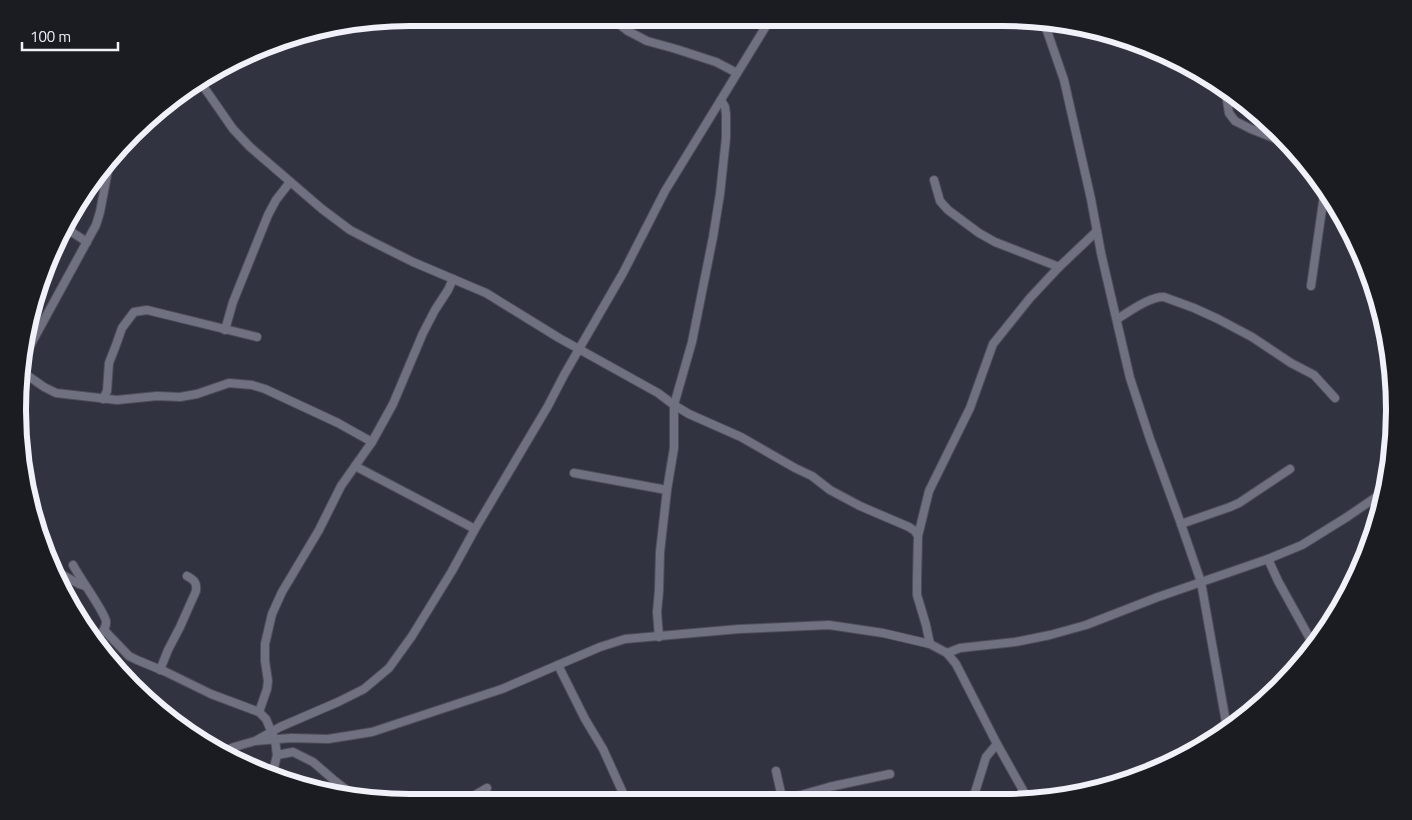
<svg xmlns="http://www.w3.org/2000/svg" width="1412" height="820" font-family="'Titillium Web',sans-serif">
  <style>
    .lines { fill: none; stroke-linecap: round; stroke-linejoin: round }
    .minor-casing { stroke: #4e4e5a; stroke-width: 10 }
    .minor { stroke: #707180; stroke-width: 8 }
    .rim { fill: none; stroke: #f1f1fa; stroke-width: 6 }
  </style>
  <rect width="100%" height="100%" fill="#323340"/>
  <g class="lines">
    <defs>
      <g id="minor">
        <path d="M611,18L628,31L647,41L676,49L716,62L737,73"/>
        <path d="M921,19L924,18"/>
        <path d="M1044,22L1064,80L1091,199L1101,253L1130,378L1150,439L1181,524L1201,582L1227,728"/>
        <path d="M201,83L233,129L250,147L322,209L350,230L373,242L413,262L486,293L559,338L658,393L674,405V448L667,490L660,552L659,591L657,612L659,637"/>
        <path d="M1225,88L1229,113L1235,121L1251,129L1289,144"/>
        <path d="M721,100L725,107L726,114V138L720,194L713,237L692,342L674,405L689,414L741,437L795,468L812,476L830,490L860,506L909,527L915,531L918,536"/>
        <path d="M934,180L940,201L948,210L979,233L995,242L1059,267"/>
        <path d="M67,229L87,242"/>
        <path d="M1311,286L1325,188"/>
        <path d="M1117,319C1129,312 1150,296 1164,297L1194,308L1218,319L1252,337L1291,363L1314,375L1335,398"/>
        <path d="M225,330L233,302L268,215L276,200L290,182"/>
        <path d="M26,353L96,225L100,212L109,165"/>
        <path d="M24,373L44,387L56,393L117,400L157,396L180,397L197,394L229,383L252,385L265,389L338,423L372,442"/>
        <path d="M103,399L107,391L109,363L116,345L122,328L134,312L147,310L257,337"/>
        <path d="M355,466L475,529"/>
        <path d="M574,473L667,490"/>
        <path d="M1181,524L1230,507L1239,503L1290,469"/>
        <path d="M1268,559L1278,581L1314,646"/>
        <path d="M73,565C79,577 104,611 106,621C107,629 99,636 95,642"/>
        <path d="M52,569L79,584L85,586"/>
        <path d="M104,630L129,656L137,660L166,672L211,694L259,712L266,719L275,740L277,755L272,776"/>
        <path d="M930,644L926,625L917,595V580L918,536L929,491L970,408L993,344L1030,298L1059,267L1097,231"/>
        <path d="M947,653L960,648L1015,642L1050,635L1086,625L1158,597L1268,559L1302,545L1347,517L1385,491"/>
        <path d="M558,665L585,719L603,749L627,802"/>
        <path d="M160,670L168,650L180,627L196,591C197,582 194,580 187,576"/>
        <path d="M259,712L267,689L268,681L265,661V644L272,614L282,592L319,530L341,486L372,442L393,404L423,333L435,310L448,290L453,279"/>
        <path d="M257,740L280,727L338,702L364,689L389,668L412,636L452,571L475,529L548,406L564,375L623,273L665,191L771,18"/>
        <path d="M223,752L234,747L255,741L291,738L328,739L372,732L502,689L600,647L625,639L739,629L829,625L883,633L930,644L947,653L956,664L997,744L1029,801"/>
        <path d="M277,755L293,752L313,762L335,781L354,796"/>
        <path d="M776,771L783,802"/>
        <path d="M783,800L829,787L890,774"/>
        <path d="M463,802L487,788"/>
        <path d="M972,802L986,757L997,744"/>
      </g>
    </defs>
    <!-- minor casing -->
    <use href="#minor" class="minor-casing"/>
    <!-- minor -->
    <use href="#minor" class="minor"/>
  </g>
  <!-- crop -->
  <path d="M0 0H1412V820H0ZM410 26H1002A384 384 0 0 1 1386 410V410A384 384 0 0 1 1002 794H410A384 384 0 0 1 26 410V410A384 384 0 0 1 410 26Z" fill="#1b1c22" fill-rule="evenodd"/>
  <path class="rim" d="M410 26H1002A384 384 0 0 1 1386 410V410A384 384 0 0 1 1002 794H410A384 384 0 0 1 26 410V410A384 384 0 0 1 410 26Z"/>
  <!-- scale -->
  <path d="M22 42v8h96v-8" fill="none" stroke="#f1f1fa" stroke-width="2.5"/>
  <text x="30" y="42" font-size="15" fill="#f1f1fa" stroke="#1b1c22" stroke-width="4" paint-order="stroke">100 m</text>
</svg>
